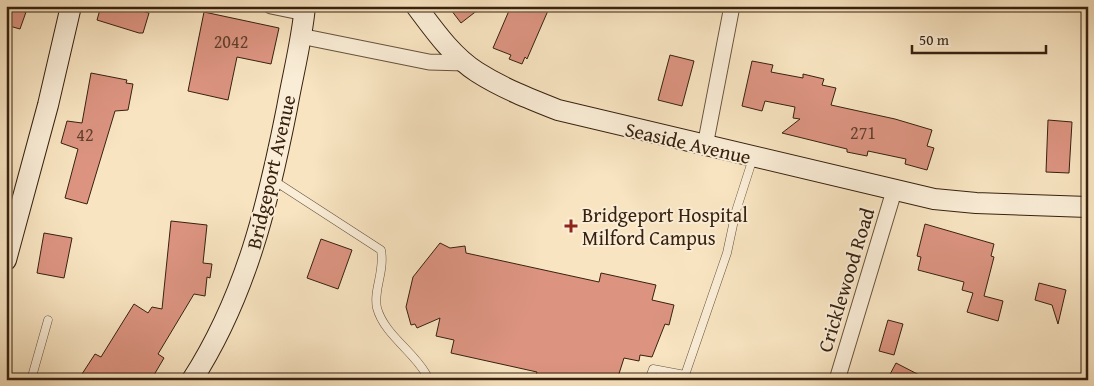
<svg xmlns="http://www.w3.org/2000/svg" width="1094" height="386" font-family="'Gentium Book Plus',serif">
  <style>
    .building { fill: #dc9481; stroke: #37210e }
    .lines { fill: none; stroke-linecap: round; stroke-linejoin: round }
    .lane-casing { stroke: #67523b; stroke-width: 9 }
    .street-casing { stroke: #67523b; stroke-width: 17 }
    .secondary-casing { stroke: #37210e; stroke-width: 22 }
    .lane { stroke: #faedd7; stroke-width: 8 }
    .street { stroke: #faedd7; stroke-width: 15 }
    .secondary { stroke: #faedd7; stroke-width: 20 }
    .poi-dot { fill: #8f2418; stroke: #faedd7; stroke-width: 2 }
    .labels { text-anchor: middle; stroke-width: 4; stroke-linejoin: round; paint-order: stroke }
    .number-label { font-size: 18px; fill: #603e2b }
    .street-label { font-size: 20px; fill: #37210e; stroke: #faedd7 }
    .poi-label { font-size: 20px; fill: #37210e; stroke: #faedd7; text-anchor: start }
  </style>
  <rect width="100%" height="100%" fill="#f8e4c1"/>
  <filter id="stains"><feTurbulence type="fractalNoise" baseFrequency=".004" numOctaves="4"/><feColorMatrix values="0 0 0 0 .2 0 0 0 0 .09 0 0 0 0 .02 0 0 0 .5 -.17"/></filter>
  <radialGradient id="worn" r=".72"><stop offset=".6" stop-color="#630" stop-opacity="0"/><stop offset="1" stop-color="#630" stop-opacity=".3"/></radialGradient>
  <!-- building -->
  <g class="building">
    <path d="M6,6H25L24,12H26L20,29L6,25Z"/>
    <path d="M101,6H125L149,13L143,33H139L97,20Z"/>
    <path d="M448,6H483L461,23Z"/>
    <path d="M511,6H550L527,59L525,57L522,64L509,59L511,55L493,48Z"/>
    <path d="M204,12L279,28L271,64L237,57L228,100L188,91Z"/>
    <path d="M670,55L694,61L682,106L658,100Z"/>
    <path d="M752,61L773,65L771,72L803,78V74L824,79L822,85L836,88L831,105L895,119L932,130L927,146L934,148L927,170L905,164L906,159L868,151L867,156L847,152V149L782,133L800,119L793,118L795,107L765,101L762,111L742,106Z"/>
    <path d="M91,73L127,80L126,83L133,84L128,110L115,111L87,204L65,198L78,149L61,143L67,121L82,123Z"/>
    <path d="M1048,120L1072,122L1069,173L1046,172Z"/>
    <path d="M171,221L207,225L203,263L212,264L210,278L207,277L205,296L194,294L158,354L164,358L151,380H91L82,374L95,354L101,357L134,304L148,313L152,307L162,309Z"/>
    <path d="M925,224L994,244L991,256L994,257L984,296L1003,301L998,321L967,312L973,293L962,290L964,282L918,270L921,257L917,256Z"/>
    <path d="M44,233L72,238L64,278L37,273Z"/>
    <path d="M321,239L352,250L338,289L307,278Z"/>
    <path d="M440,243L450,248L465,246L466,253L599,282L601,273L656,285L652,300L674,305L669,325L665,324L652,357L640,355L639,361L624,358L617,380H535L537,372L451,353L454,340L436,336L440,318L417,328L415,324L411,325L406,307L413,277Z"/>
    <path d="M1039,283L1066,290L1058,324L1052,305L1035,300Z"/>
    <path d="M888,320L903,324L894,355L879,351Z"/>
    <path d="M896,363L929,380H887Z"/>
  </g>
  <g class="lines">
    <defs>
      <g id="lane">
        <path d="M273,180L381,250C385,272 373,290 377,308C384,334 413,351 426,374L424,380"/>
        <path d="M197,371L209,380"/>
        <path d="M31,380L48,320"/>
        <path d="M649,380L653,369L685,375L727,253L736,211L753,158"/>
      </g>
      <g id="street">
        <path d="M271,6L305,13"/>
        <path d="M300,36L429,62L465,63"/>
        <path d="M705,146L732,6"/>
        <path d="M837,380L894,191"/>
      </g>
      <g id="secondary">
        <path d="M416,6C434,30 452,56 477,72C502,88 530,99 558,110L934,199L976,203L1088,207"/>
        <path d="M6,260L48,105L71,6"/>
        <path d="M192,380C246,296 268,204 287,108C293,74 302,40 305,6"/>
      </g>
    </defs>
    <!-- lane casing -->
    <use href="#lane" class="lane-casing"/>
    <!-- street casing -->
    <use href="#street" class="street-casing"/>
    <!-- secondary casing -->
    <use href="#secondary" class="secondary-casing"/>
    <!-- lane -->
    <use href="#lane" class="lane"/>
    <!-- street -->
    <use href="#street" class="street"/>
    <!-- secondary -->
    <use href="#secondary" class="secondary"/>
  </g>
  <!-- markers -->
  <path class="poi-dot" d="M568.5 218.5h5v5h5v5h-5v5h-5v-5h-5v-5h5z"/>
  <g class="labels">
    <!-- number labels -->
    <g class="number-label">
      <text x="231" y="48">2042</text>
      <text x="863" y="139">271</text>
      <text x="85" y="141">42</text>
    </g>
    <!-- street labels -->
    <g class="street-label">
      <text transform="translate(688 143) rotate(13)" y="7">Seaside Avenue</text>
      <text transform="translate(271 172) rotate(-77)" y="7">Bridgeport Avenue</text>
      <text transform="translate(846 280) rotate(-73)" y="7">Cricklewood Road</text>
    </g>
    <!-- poi labels -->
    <g class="poi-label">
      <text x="582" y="222">Bridgeport Hospital<tspan x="582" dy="23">Milford Campus</tspan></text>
    </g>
  </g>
  <!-- margin -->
  <rect width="1094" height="386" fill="none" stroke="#f8e4c1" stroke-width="25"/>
  <rect x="8" y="8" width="1079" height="371" fill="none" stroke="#37210e" stroke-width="2.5"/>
  <rect x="12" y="12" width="1069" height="361" fill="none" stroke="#37210e"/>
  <!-- scale -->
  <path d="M912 45v8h134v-8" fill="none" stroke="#37210e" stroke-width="2.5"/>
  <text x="919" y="45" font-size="15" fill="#37210e" stroke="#faedd7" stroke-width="4" paint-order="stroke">50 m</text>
  <rect width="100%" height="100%" filter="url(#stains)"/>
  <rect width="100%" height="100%" fill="url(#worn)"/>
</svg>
